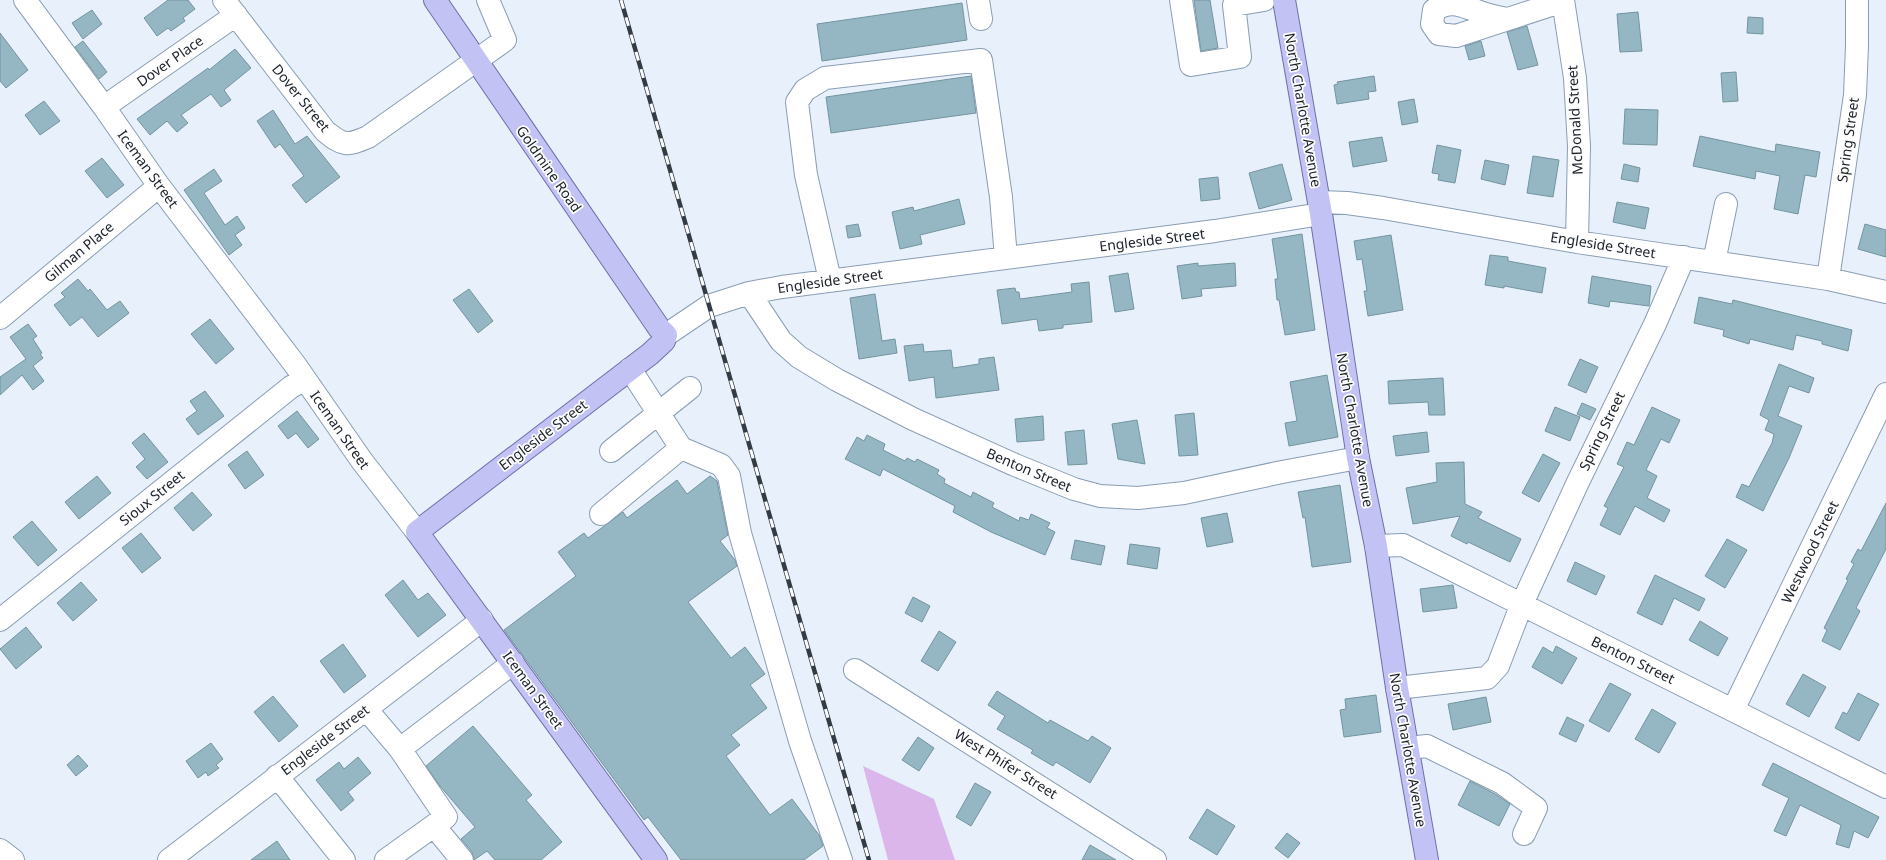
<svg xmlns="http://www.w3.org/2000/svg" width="1886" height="860" viewBox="0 0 1886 860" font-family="'Noto Sans',sans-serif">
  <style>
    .green { fill: #dbb6eb }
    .building { fill: #95b7c3; stroke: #73949f }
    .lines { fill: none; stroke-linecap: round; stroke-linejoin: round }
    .minor-casing { stroke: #899db4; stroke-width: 24 }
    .major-casing { stroke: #6e6faa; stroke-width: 24 }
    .minor { stroke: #fff; stroke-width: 22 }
    .major { stroke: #c3c2f5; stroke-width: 22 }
    .rail-casing { stroke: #333b44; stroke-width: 4.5 }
    .rail { stroke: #fdfdfd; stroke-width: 3; stroke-dasharray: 9; stroke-linecap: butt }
    .labels { text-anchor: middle; stroke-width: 3.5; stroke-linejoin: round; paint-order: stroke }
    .street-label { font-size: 14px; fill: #1a212a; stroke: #fdfdfd }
  </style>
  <rect width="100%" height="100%" fill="#e8f1fb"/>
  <!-- green -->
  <path class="green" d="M863,766l71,33 21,61h-67z"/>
  <!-- building -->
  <path class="building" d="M168,0h20l7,9 -12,9 2,3 -14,10 -3,-3 -11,8 -13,-18z
    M1194,0h16l8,48 -17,3z
    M962,3l5,37 -145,21 -5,-37z
    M92,10l10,14 -19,15 -11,-16z
    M1638,12l4,39 -22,1 -3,-38z
    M1748,17l15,1v16l-16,-1z
    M1527,26l11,39 -20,5 -11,-38z
    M0,33l28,37 -22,18 -6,-7z
    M83,41l24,31 -8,7 -24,-32z
    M1481,41l4,15 -16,4 -4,-14z
    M235,49l16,19 -27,22 7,10 -10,7 -10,-13 -30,21 7,8 -11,9 -10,-11 -17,14 -13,-16 71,-51 1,2z
    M1736,72l2,29 -15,1 -2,-29z
    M971,76l5,37 -145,20 -5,-36z
    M1374,76l2,15 -8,1 1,7 -32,5 -3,-19 4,-1 -1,-2z
    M1414,99l4,23 -16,3 -4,-23z
    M44,101l16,20 -20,14 -15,-20z
    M1625,109l33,1 -1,35 -34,-1z
    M273,110l22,34 12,-8 33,41 -34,26 -14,-18 12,-9 -24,-32 -5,4 -18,-27z
    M1700,136l75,16 1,-8 44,8 -4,25 -11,-2 -7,39 -24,-5 6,-33 -24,-5 -1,8 -62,-13z
    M1382,137l5,24 -34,6 -4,-25z
    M1437,145l24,5 -6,33 -17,-3 1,-6 -7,-1z
    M1533,156l26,4 -6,37 -26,-4z
    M102,158l22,27 -17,13 -22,-27z
    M1485,160l24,5 -4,20 -24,-6z
    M1282,164l10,36 -33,9 -10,-36z
    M1624,164l16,4 -2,14 -17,-3z
    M214,169l8,12 -18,12 21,32 12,-9 8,12 -10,7 7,10 -13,10 -45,-65z
    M1218,177l2,22 -19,2 -2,-22z
    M959,199l6,25 -45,11 2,9 -22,5 -8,-37 21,-5 1,4z
    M1617,202l32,6 -4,21 -32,-7z
    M858,224l3,12 -13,2 -2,-12z
    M1865,224l21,6v27l-28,-8z
    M1302,234l13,96 -30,5 -6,-35h-2l-2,-21h3l-6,-40z
    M1391,235l12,75 -35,6 -4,-25h3l-5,-32 -5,1 -3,-19z
    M1490,255l18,2v4l38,7 -4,25 -38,-7v2l-19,-3z
    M1198,263v3l37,-3 1,23 -35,3 1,7 -20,3 -5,-33z
    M1128,273l6,36 -19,3 -6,-36z
    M1592,276l59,10 -2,20 -39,-5 -1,6 -21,-4z
    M78,279l10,12 2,-2 17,21 13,-9 9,12 -31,24 -16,-20 -12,9 -16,-21 11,-8 -4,-4z
    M1089,282l3,40 -29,3v3l-24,3 -2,-12 -35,5 -5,-34 18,-2 1,4h3l1,7 52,-7 -1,-8z
    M469,289l24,32 -15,12 -25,-33z
    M875,294l7,47 13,-2 2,14 -38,6 -9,-61z
    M1699,297l33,7 1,-4 119,30 -4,21 -26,-7v-3l-26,-6 -3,15 -43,-11 -1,5 -26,-8 1,-6 -30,-7z
    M210,319l24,30 -18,15 -25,-30z
    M28,324l9,12 -4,3 9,14 -2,1 3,4 -10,8 11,15 -11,9 -11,-15 -22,20v-18l26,-18 -16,-22z
    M923,344l1,8 27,-2 2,18 26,-4v-5l15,-2 5,33 -63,8 -2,-21 -25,4 -5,-35z
    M1580,359l18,8 -12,26 -18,-8z
    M1779,364l35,14 -5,15 -20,-7 -11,30 24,10 -13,32 -26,53 -27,-14 6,-13 7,3 23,-44 2,-9 -9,-4 4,-10 -9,-5z
    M1327,375l11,62 -49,9 -4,-23 12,-2 -7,-39z
    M1443,378l2,37h-16l-1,-13 -39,2 -1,-23z
    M205,391l19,25 -26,19 -12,-16 11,-8 -7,-10z
    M1582,403l14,6 -6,11 -13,-6z
    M1555,407l25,10 -10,24 -25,-10z
    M1652,407l28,13 -11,23 -8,-4 -15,31 11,6 -10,22 23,12 -6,12 -29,-16 -15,29 -20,-10 8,-17 -4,-2 20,-39 -7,-3 10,-22 7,3z
    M297,411l22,28 -11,9 -12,-15 -8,6 -10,-13z
    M1194,413l4,42 -19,1 -4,-41z
    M1043,416l1,24 -27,2 -2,-23z
    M1137,420l8,44 -27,-5 -6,-35z
    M1084,430l3,34 -19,1 -3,-33z
    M1427,432l2,20 -33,4 -3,-20z
    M144,433l24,29 -21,17 -11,-12 9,-8 -13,-16z
    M867,435l18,9 -2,6 22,11 2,-3 8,4 2,-3 22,11 -2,4 8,5 -1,4 27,14 2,-5 21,11 -2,4 27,14 1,-4 9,3 2,-6 19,9 -3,5 8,4 -10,23 -54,-23 -38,-20 2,-6 -72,-37 -3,7 -35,-17 12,-22 7,4z
    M247,451l17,24 -19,14 -17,-24z
    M1543,454l17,9 -21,39 -17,-9z
    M1464,462l1,42 17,8 -4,6 43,21 -11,23 -42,-20 -1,2 -16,-8 9,-20 -47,8 -7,-36 31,-6 -1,-19z
    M97,476l14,17 -32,26 -14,-17z
    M710,476l7,5 11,54 -8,6 15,19 2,6 -49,36 43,56 14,-11 20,27 -15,11 17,23 -36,27 9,10 -14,11 44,59 22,-16 27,36 4,11 -19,14h-123l-33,-43 -4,3 -140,-190 72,-54 -18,-24 26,-19 4,5 35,-26 4,6 50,-38 10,14z
    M1340,485l11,77 -39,5 -7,-50 -2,1 -5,-26z
    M192,492l20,23 -19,16 -19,-23z
    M1886,503v46l-30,59 4,3 -20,39 -18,-9 5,-11 -3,-2 24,-48 -2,-1 8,-15 -3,-2 7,-13 3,2z
    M1227,513l6,29 -26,5 -6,-29z
    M32,521l25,29 -19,16 -25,-29z
    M141,533l20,25 -19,15 -20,-25z
    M1727,539l20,11 -22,38 -20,-12z
    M1075,540l30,6 -4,19 -30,-6z
    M1130,544l30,4 -3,21 -30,-5z
    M1575,562l30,14 -9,19 -29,-14z
    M1655,575l50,24 -6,12 -25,-13 -12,27 -25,-12z
    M403,580l15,20 10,-7 18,22 -28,22 -33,-42z
    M81,582l16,18 -24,21 -16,-18z
    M1453,585l4,23 -34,4 -3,-23z
    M913,597l17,9 -8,16 -17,-9z
    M1700,621l28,17 -10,18 -29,-16z
    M26,627l16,20 -26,22 -16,-20z
    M939,631l17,11 -18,29 -17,-10z
    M343,644l23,32 -22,17 -24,-32z
    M1556,646l21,12 -15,26 -30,-17 11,-20 10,6z
    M1803,674l23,13 -17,30 -23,-13z
    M1610,683l21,11 -22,38 -20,-11z
    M997,691l51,32 2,-3 38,21 4,-5 19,12 -21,35 -34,-21 -3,4 -22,-13 2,-3 -36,-21 8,-13 -17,-11z
    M1858,693l21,11 -20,37 -24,-13 8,-16 4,2z
    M1376,695l5,37 -37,5 -4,-27 6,-1 -1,-10z
    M273,696l25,30 -19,16 -25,-30z
    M1486,697l5,25 -38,8 -5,-26z
    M1652,709l24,14 -17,30 -24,-14z
    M1567,717l17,8 -8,17 -17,-8z
    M473,726l59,69 -6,5 36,42 -21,18h-46l-8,-9 -13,9 -2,-8 -11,-13 14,-12 -35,-41 -14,-20z
    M918,737l16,11 -15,23 -17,-11z
    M211,743l12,16 -7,6 3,3 -11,8 -2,-4 -8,6 -12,-17z
    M78,755l10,11 -12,10 -9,-11z
    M358,757l13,16 -23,19 6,8 -13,11 -25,-31 23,-18 5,7z
    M1773,763l106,54 -11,21 -14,-7 -5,17 -13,-4 5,-19 -41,-20 -14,31 -12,-5 15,-33 -27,-13z
    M1470,781l25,13 15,10 -11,22 -41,-21z
    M975,783l16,9 -20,34 -15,-9z
    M1207,809l28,17 -18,29 -28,-17z
    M1287,833l13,10 -12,15 -13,-10z
    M277,841l13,19h-39z
    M1090,845l26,15h-34z"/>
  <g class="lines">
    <!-- minor casing -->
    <g class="minor-casing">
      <path id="minor" d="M25,0l79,107 55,79 137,180 66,95 55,71
        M224,0l101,131c18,15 22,15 43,6l137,-97 -17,-40
        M978,0l3,19
        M1181,0l10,65 49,-8 -6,-52 30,-5
        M1563,0l12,78 4,68 -2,96
        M1507,19c-10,-2 -21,-4 -30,-8 -18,-6 -25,-11 -43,-1l-2,14 7,10 17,2 107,-35
        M104,107l132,-92
        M1319,202l28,1 36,5 194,34 251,37 58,13
        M1714,262l12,-58
        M1828,279l27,-184 2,-50v-45
        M830,280l-24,-105 -9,-73 8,-12 20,-12 156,-18 20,137 5,61
        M749,293l32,48 18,16 38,23 76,39 102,46 59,24 26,7 38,2 46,-5 98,-21 76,-14
        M0,318l159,-132
        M666,335l43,-29 40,-13 33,-6 433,-56 106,-17
        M630,369l51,79 40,17 8,11 11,57 60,208 41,119
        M611,451l79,-63
        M601,514l80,-66
        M1376,546l27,-1 483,242
        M0,620l291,-233 14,-8
        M855,670l300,190
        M1397,688l90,-10 11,-12 23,-60 57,-124 77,-158 29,-67
        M366,709l34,40 113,-86
        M1733,710l153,-316
        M1408,748l19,-2 75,37 34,25 -12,26
        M277,776l67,84
        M434,826l28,34
        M0,850l13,10
        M169,860l313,-240
        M386,860l60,-43 -46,-68"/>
    </g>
    <!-- major casing -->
    <g class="major-casing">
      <path id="major" d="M435,0l224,328 7,7 -2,6 -14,13 -233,178 239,328
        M1284,0l37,214 37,244 18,88 21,142 30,172"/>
    </g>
    <!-- minor -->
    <use href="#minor" class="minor"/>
    <!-- major -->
    <use href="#major" class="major"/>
    <!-- rail casing -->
    <g class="rail-casing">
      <path id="rail" d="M621,0l248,860"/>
    </g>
    <!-- rail -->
    <use href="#rail" class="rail"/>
  </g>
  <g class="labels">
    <!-- street labels -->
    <g class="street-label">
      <text transform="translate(170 61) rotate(-35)" y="5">Dover Place</text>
      <text transform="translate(301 98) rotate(51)" y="5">Dover Street</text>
      <text transform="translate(1303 110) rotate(80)" y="5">North Charlotte Avenue</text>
      <text transform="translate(1575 120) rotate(-93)" y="5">McDonald Street</text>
      <text transform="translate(1848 140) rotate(-82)" y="5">Spring Street</text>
      <text transform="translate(148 169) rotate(54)" y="5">Iceman Street</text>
      <text transform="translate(549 169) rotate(55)" y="5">Goldmine Road</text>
      <text transform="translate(1152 240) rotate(-7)" y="5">Engleside Street</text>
      <text transform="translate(1603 245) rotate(9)" y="5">Engleside Street</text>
      <text transform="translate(79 252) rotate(-40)" y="5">Gilman Place</text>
      <text transform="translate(830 281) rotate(-8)" y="5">Engleside Street</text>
      <text transform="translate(340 430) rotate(55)" y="5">Iceman Street</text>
      <text transform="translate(1355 430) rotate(80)" y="5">North Charlotte Avenue</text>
      <text transform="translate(1602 431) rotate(-64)" y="5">Spring Street</text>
      <text transform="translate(543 435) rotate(-37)" y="5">Engleside Street</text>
      <text transform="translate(1029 470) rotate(23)" y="5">Benton Street</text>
      <text transform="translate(152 498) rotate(-39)" y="5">Sioux Street</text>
      <text transform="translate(1810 552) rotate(-64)" y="5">Westwood Street</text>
      <text transform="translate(1633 660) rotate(26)" y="5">Benton Street</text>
      <text transform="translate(533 690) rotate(54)" y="5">Iceman Street</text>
      <text transform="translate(325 740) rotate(-37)" y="5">Engleside Street</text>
      <text transform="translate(1408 750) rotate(80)" y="5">North Charlotte Avenue</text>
      <text transform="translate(1006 764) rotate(32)" y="5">West Phifer Street</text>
    </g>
  </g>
</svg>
